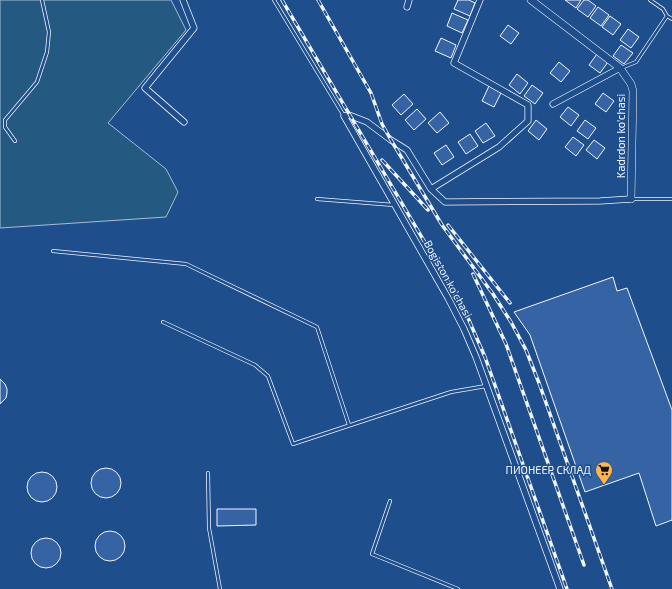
<svg xmlns="http://www.w3.org/2000/svg" width="672" height="589" viewBox="0 0 672 589" font-family="'Exo 2',sans-serif">
  <style>
    .green { fill: #245a82; stroke: #a8bbd7 }
    .building { fill: #3563a3; stroke: #f2f6ff }
    .lines { fill: none; stroke-linecap: round; stroke-linejoin: round }
    .service-casing { stroke: #f2f6ff; stroke-width: 4 }
    .minor-casing { stroke: #f2f6ff; stroke-width: 7 }
    .tertiary-casing { stroke: #f2f6ff; stroke-width: 8 }
    .service { stroke: #1f4e8c; stroke-width: 2.5 }
    .minor { stroke: #1f4e8c; stroke-width: 5.5 }
    .tertiary { stroke: #1f4e8c; stroke-width: 7 }
    .rail-casing { stroke: #f2f6ff; stroke-width: 3.5 }
    .rail { stroke: #1f4e8c; stroke-width: 2; stroke-dasharray: 6; stroke-linecap: butt }
    .labels { text-anchor: middle; stroke-width: 3; stroke-linejoin: round; paint-order: stroke }
    .street-label { font-size: 11px; fill: #f2f6ff; stroke: #1f4e8c }
    .poi-label { font-size: 11px; fill: #f2f6ff; stroke: #1f4e8c; text-anchor: end }
  </style>
  <rect width="100%" height="100%" fill="#1f4e8c"/>
  <!-- green -->
  <path class="green" d="M0,0h171l15,30 -78,93 58,46 12,23 -12,25 -166,11z"/>
  <!-- building -->
  <path class="building" d="M458,0h11l6,3 -5,13 -16,-7z
    M565,0h16l-5,8z
    M584,0h4l8,6 -8,11 -11,-8z
    M598,7l11,8 -8,11 -11,-8z
    M452,13l16,7 -6,13 -15,-7z
    M610,16l11,8 -8,11 -11,-8z
    M508,25l11,8 -8,11 -11,-8z
    M628,29l11,8 -8,11 -11,-8z
    M441,38l15,7 -5,13 -16,-7z
    M621,45l12,8 -9,11 -11,-8z
    M597,54l11,8 -8,11 -11,-8z
    M559,62l11,9 -9,11 -11,-9z
    M517,74l11,9 -8,11 -11,-9z
    M532,85l11,8 -8,11 -11,-8z
    M489,86l12,7 -7,14 -12,-6z
    M603,93l11,8 -8,11 -11,-8z
    M404,94l9,10 -12,11 -9,-10z
    M568,107l11,8 -8,11 -11,-9z
    M417,109l9,10 -12,11 -9,-10z
    M440,112l9,11 -12,10 -9,-10z
    M536,120l11,9 -8,11 -11,-9z
    M585,120l11,8 -8,11 -11,-8z
    M486,123l9,13 -12,7 -8,-12z
    M470,134l8,12 -12,8 -8,-12z
    M573,137l11,8 -8,11 -11,-9z
    M594,140l11,8 -8,11 -11,-9z
    M446,145l8,12 -12,8 -8,-12z
    M613,277l4,14 10,-3 45,122v111v-1l-16,6 -17,-53 -54,19 -55,-157 -16,-23z
    M0,379l5,5 2,5v4l-1,5 -6,6z
    M91 483a15 15 0 1 1 30 0a15 15 0 1 1-30 0Z
    M27 487a15 15 0 1 1 30 0a15 15 0 1 1-30 0Z
    M217,509h39v16l-39,1z
    M95 546a15 15 0 1 1 30 0a15 15 0 1 1-30 0Z
    M31 553a15 15 0 1 1 30 0a15 15 0 1 1-30 0Z"/>
  <g class="lines">
    <!-- service casing -->
    <g class="service-casing">
      <path id="service" d="M274,0l70,116
        M650,0l13,9 4,7 5,3
        M621,68l15,-6 31,-46
        M15,141l-10,-14v-7l32,-38 10,-30 2,-20 -7,-32
        M317,199l77,6
        M633,199h39
        M53,251l133,13 131,63 32,98
        M163,322l92,43 13,11 25,68 158,-52 35,-6
        M208,473l1,55 11,61
        M390,501l-18,53 86,35"/>
    </g>
    <!-- minor casing -->
    <g class="minor-casing">
      <path id="minor" d="M183,0l11,28 -49,60 39,34
        M407,7l2,-7
        M553,104l67,-36
        M431,189l68,-42 29,-26v-16l-74,-42 26,-63
        M560,589l-84,-232 -12,-28 -16,-31 -104,-182 5,-1 18,7 24,18 16,10 24,39 14,13 155,-1 31,-2"/>
    </g>
    <!-- tertiary casing -->
    <g class="tertiary-casing">
      <path id="tertiary" d="M531,0l89,68 11,16 2,7 -2,108"/>
    </g>
    <!-- service -->
    <use href="#service" class="service"/>
    <!-- minor -->
    <use href="#minor" class="minor"/>
    <!-- tertiary -->
    <use href="#tertiary" class="tertiary"/>
    <!-- rail casing -->
    <g class="rail-casing">
      <path id="rail" d="M282,0l168,285 18,33 17,39 82,232
        M318,0l53,93 11,31 9,16 51,85 51,69 18,28 15,28 13,33 73,206
        M382,160l46,50
        M448,225l62,78
        M473,274l33,70 78,221"/>
    </g>
    <!-- rail -->
    <use href="#rail" class="rail"/>
  </g>
  <!-- icons -->
  <defs>
    <g id="supermarket-pin" transform="scale(0.9)"><path d="M0 17L-7.5 6A9.5 9.5 0 1 1 7.5 6Z" fill="#ffb74d" stroke="#1f4e8c"/><path d="M-6-5.5h2.5l.6 2H6L4.5 2H-2.5L-4.4-4H-6ZM-1.5 3.2a1.3 1.3 0 1 0 .1 0ZM3 3.2a1.3 1.3 0 1 0 .1 0Z" fill="#111"/></g>
  </defs>
  <g fill-rule="evenodd">
    <use href="#supermarket-pin" x="604" y="470"/>
  </g>
  <g class="labels">
    <!-- street labels -->
    <g class="street-label">
      <text transform="translate(621 136) rotate(-90)" y="4">Kadrdon ko'chasi</text>
      <text transform="translate(448 279) rotate(61)" y="4">Bogiston ko'chasi</text>
    </g>
    <!-- poi labels -->
    <g class="poi-label">
      <text x="591" y="474">ПИОНЕЕР СКЛАД</text>
    </g>
  </g>
</svg>
